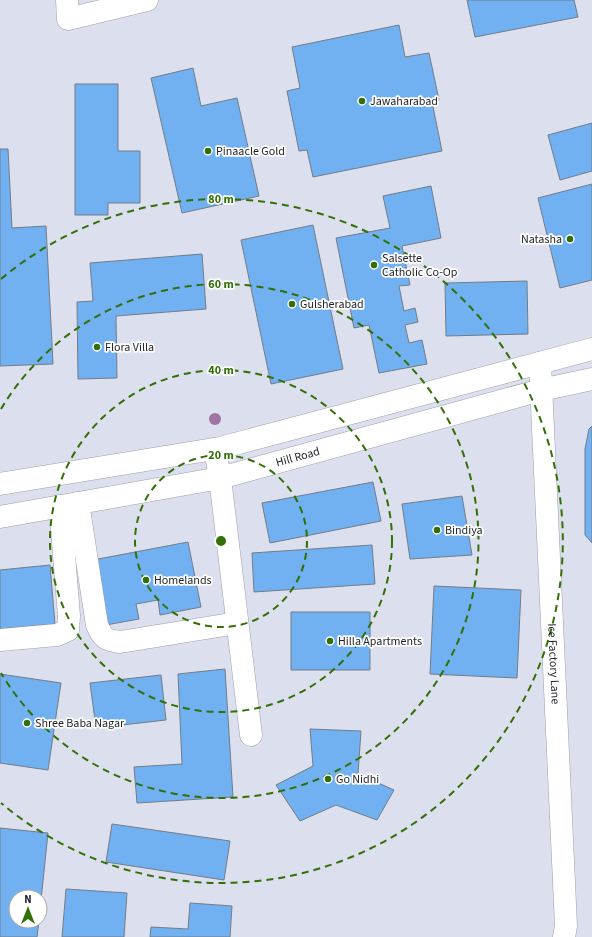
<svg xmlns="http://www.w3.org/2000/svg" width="592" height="937" viewBox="0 0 592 937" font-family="'Source Sans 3',sans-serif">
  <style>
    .building { fill: #71b0f1; stroke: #737c87 }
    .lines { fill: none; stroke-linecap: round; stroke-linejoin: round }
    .street-casing { stroke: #9d9fac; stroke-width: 23 }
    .secondary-casing { stroke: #9d9fac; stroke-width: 23 }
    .street { stroke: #fff; stroke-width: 22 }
    .secondary { stroke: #fff; stroke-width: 22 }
    .tree { fill: #a174a2 }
    .ring { fill: none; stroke: #317006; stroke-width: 2; stroke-dasharray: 7 5 }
    .poi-dot { fill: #317006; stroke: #fff; stroke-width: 1.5 }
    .labels { text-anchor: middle; stroke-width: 3.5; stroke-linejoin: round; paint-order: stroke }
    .poi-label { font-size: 12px; fill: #1f2025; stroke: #fff; text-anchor: start }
    .street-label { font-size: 12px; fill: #1f2025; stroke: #fff }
    .centre { fill: #317006; stroke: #fff; stroke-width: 2 }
    .ring-label { font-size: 12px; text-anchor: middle; font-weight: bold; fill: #317006; stroke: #fff; stroke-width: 3.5; stroke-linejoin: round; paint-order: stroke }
  </style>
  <rect width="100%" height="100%" fill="#dcdfed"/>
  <!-- building -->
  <path class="building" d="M467,0h107l4,17 -103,20z
    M399,25l6,32 24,-4 10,47 -7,2 10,49 -129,26 -6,-27 -8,1 -12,-60 13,-3 -8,-41z
    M193,68l8,38 36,-8 22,98 -77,17 -31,-135z
    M75,84h43v67h22v52h-32v12h-33z
    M592,123v48l-32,9 -12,-45z
    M0,149h8l4,79 34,-2 7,138 -53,2z
    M592,184v96l-32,8 -22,-90z
    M431,186l10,52 -39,8 8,39 -11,1 5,25 11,-3 3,14 -13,3 4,18 13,-3 5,24 -48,9 -10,-48 -15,3 -18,-90 54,-10 -7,-32z
    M313,225l30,144 -72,15 -30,-144z
    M202,254l4,55 -90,7 1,62 -39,1 -1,-77 16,-1 -3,-38z
    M527,281l1,53 -82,2 -1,-53z
    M592,426v117l-7,-8v-86l4,-20z
    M373,482l8,39 -111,22 -8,-40z
    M462,496l10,59 -62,4 -8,-55z
    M188,542l13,65 -41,8 -2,-15 -22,4 3,15 -33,6 -13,-65z
    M372,545l3,39 -121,8 -2,-39z
    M50,565l5,59 -55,5v-59z
    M434,586l87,4 -4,88 -87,-4z
    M291,612h79v58h-79z
    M225,669l8,128 -96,6 -3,-36 48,-3 -4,-90z
    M0,674l61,9 -13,87 -48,-7z
    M161,675l5,45 -70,8 -6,-45z
    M310,729l51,2 -3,43 36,16 -17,30 -41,-15 -36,16 -24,-36 37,-19z
    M112,824l118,17 -6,39 -118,-18z
    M0,828l48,5 -8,77v-13h-24v24h23l-2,16h-37z
    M66,889l61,4 -3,44h-62z
    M190,903l42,3 -2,31h-80l1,-10 37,2z"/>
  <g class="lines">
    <!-- street casing -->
    <g class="street-casing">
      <g id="street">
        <path d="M67,0l1,19 79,-19"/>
        <path id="s1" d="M540,363l26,563 -2,11"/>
        <path d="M215,449l5,29 31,257"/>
        <path d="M78,503l19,122c6,14 9,15 23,17l117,-19"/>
        <path d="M0,640l57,-5 11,-5 1,-14 -9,-110"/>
      </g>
    </g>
    <!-- secondary casing -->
    <g class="secondary-casing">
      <g id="secondary">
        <path d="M0,484l220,-36 372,-99"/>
        <path id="s2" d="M0,517l220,-39 321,-88 51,-11"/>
      </g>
    </g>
    <!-- street -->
    <use href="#street" class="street"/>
    <!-- secondary -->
    <use href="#secondary" class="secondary"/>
  </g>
  <!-- trees -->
  <circle class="tree" cx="215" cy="419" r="6"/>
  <!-- distance rings -->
  <g class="ring">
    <circle cx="221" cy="541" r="86"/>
    <circle cx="221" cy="541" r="171"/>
    <path d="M1 409A257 257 0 1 1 1 673"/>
    <path d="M1 279A342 342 0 1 1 1 803"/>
  </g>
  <!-- markers -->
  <g class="poi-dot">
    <circle cx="362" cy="101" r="4"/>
    <circle cx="208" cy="151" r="4"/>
    <circle cx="570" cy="239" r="4"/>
    <circle cx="374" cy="265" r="4"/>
    <circle cx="292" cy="304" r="4"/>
    <circle cx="97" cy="347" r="4"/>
    <circle cx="437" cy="530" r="4"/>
    <circle cx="146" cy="580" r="4"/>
    <circle cx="330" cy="641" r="4"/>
    <circle cx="27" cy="723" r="4"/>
    <circle cx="328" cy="779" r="4"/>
  </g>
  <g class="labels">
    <!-- poi labels -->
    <g class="poi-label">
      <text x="370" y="105">Jawaharabad</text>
      <text x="216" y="155">Pinaacle Gold</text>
      <text x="562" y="243" text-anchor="end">Natasha</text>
      <text x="382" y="262">Salsette<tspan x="382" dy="14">Catholic Co-Op</tspan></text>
      <text x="300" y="308">Gulsherabad</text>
      <text x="105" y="351">Flora Villa</text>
      <text x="445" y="534">Bindiya</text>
      <text x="154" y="584">Homelands</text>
      <text x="338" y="645">Hilla Apartments</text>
      <text x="35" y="727">Shree Baba Nagar</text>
      <text x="336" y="783">Go Nidhi</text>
    </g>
    <!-- street labels -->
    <g class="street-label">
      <text dy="4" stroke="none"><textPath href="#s2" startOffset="304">Hill Road</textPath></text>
      <text dy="4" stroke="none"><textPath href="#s1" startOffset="301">Ice Factory Lane</textPath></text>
    </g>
  </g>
  <circle cx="221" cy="541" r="6" class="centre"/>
  <g class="ring-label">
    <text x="221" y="203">80 m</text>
    <text x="221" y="288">60 m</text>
    <text x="221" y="374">40 m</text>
    <text x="221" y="459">20 m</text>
  </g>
  <!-- north arrow -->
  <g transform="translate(28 909)"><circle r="19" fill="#ffffff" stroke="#a5a6a8"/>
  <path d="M0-3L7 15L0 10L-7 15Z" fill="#317006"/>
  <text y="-6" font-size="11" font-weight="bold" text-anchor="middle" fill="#1f2025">N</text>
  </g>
</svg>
